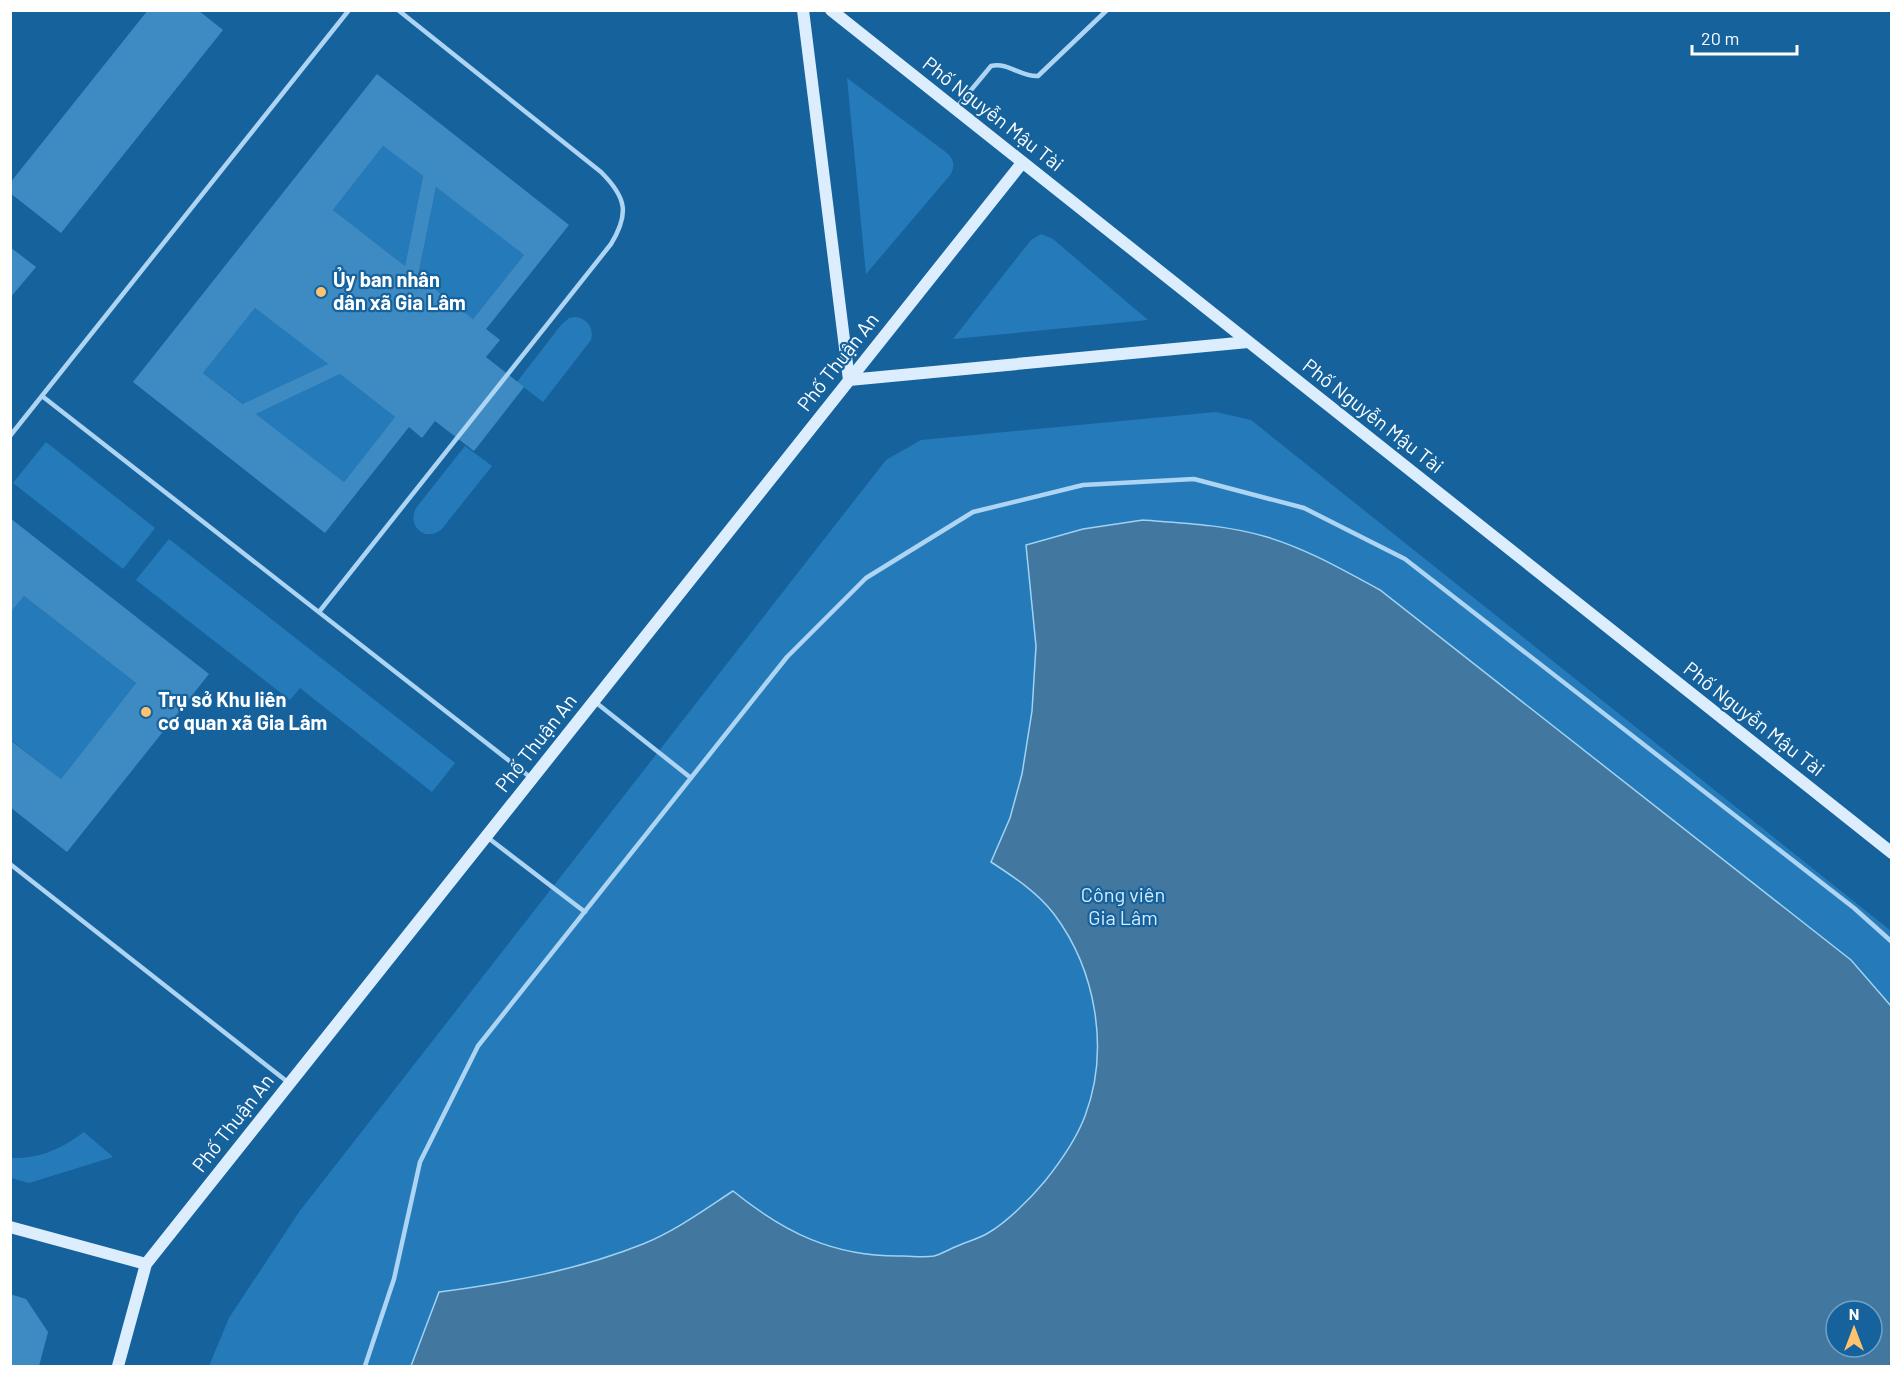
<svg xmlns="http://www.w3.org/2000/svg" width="1902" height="1377" viewBox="0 0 1902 1377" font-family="Barlow,sans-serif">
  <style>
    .green { fill: #257bba; fill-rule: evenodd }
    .water { fill: #4277a0; stroke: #9fd2f5; stroke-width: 1.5; fill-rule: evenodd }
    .building { fill: #3e8bc4; fill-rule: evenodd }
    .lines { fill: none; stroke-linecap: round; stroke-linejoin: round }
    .lane { stroke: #add5f3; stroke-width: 4.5 }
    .secondary { stroke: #dceefd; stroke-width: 12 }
    .poi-dot { fill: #ffc36f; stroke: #16629d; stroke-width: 2 }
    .labels { text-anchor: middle; stroke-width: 4.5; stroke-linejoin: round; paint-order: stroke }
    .street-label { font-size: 20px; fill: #fff; stroke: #16629d }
    .poi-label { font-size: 20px; font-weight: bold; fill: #fff; stroke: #16629d; text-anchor: start }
    .park-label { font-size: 20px; fill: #d5ecfd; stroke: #16629d }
  </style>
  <rect width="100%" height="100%" fill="#16629d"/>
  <!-- green -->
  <path class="green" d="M847,78l100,75c7,7 8,12 4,21l-85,100z
    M383,146l40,30 -18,90 -72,-56z
    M436,187l88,68 -51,64 -55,-43z
    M1041,234l12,5 95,81 -195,19 78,-99z
    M255,308l73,56 -83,41 -42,-32z
    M575,317c13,2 19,11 16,23l-48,62 -26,-20 44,-57 8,-7z
    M340,374l55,43 -51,65 -88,-68z
    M1216,412l35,8 640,511v435h-1682l20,-48 70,-106 587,-752 35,-20zM1836,1311h36v36h-36z
    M46,442l109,86 -32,41 -110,-86z
    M465,446l27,20 -51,64c-17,12 -34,-4 -25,-22z
    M169,539l286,224 -23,29 -132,-104 -10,12 -154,-120z
    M24,596l112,87 -75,96 -50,-39 -1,-127z
    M84,1132l29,25 -84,26 -18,-5v-20c29,1 50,-9 73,-26z"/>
  <!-- water -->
  <path class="water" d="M1143,520c41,3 84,5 124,17 40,12 76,33 113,53l471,370 40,46v360h-1480l28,-74c69,-9 139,-22 204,-48 32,-13 61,-34 90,-53 52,42 101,66 169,65 10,0 22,2 32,0 7,-2 14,-6 21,-9 11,-5 23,-8 33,-14 19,-11 43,-35 57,-52 16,-20 31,-41 40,-65 25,-66 11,-146 -31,-202 -17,-22 -40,-37 -63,-52l19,-44 12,-44 10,-63 4,-65 -10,-101 57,-16zM1836,1311h36v36h-36z"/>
  <!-- building -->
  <path class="building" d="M148,10h50l25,20 -162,203 -51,-40v-10z
    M377,74l192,151 -83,104 14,11 -14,17 38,30 -50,64 -39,-30 -13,17 -13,-11 -84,106 -192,-151zM383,146l40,30 -18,90 -72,-56zM436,187l88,68 -51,64 -55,-43zM255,308l73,56 -85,40 -40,-31zM340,374l55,43 -51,65 -88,-68z
    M10,247l26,20 -26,31z
    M10,518l199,156 -142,178 -57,-45v-67l51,39 75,-96 -112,-87 -14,17z
    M10,1294l16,5 22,33 -9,34h-29z"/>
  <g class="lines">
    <!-- lane -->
    <path class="lane" d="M957,107l34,-41c18,-4 29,11 47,10l69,-66
      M42,396l488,381
      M10,436l339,-426
      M319,612l292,-368c19,-31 15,-47 -10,-72l-203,-162
      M594,701l97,77
      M487,837l98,75
      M10,864l279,219
      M365,1366l29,-87 26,-117 58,-116 309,-389 79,-79 107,-66 110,-27 111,-6 110,29 101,51 449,349 38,34"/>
    <!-- secondary -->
    <path class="secondary" d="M803,10l46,370
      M831,10l1061,843
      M849,380l399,-38
      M10,1227l136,37
      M118,1366l28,-102 876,-1101"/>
  </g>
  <!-- markers -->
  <g class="poi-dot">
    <circle cx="321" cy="292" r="6"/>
    <circle cx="146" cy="712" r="6"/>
  </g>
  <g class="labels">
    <!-- street labels -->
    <g class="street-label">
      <text transform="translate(993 114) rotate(38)" y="7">Phố Nguyễn Mậu Tài</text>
      <text transform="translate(838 362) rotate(-52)" y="7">Phố Thuận An</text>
      <text transform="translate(1373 416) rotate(38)" y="7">Phố Nguyễn Mậu Tài</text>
      <text transform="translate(1754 719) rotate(38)" y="7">Phố Nguyễn Mậu Tài</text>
      <text transform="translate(536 743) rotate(-52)" y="7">Phố Thuận An</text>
      <text transform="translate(233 1123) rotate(-52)" y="7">Phố Thuận An</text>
    </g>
    <!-- poi labels -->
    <g class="poi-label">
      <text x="333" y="287">Ủy ban nhân<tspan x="333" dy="23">dân xã Gia Lâm</tspan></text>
      <text x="158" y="707">Trụ sở Khu liên<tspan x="158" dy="23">cơ quan xã Gia Lâm</tspan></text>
    </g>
    <!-- park labels -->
    <g class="park-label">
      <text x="1123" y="902">Công viên<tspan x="1123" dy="23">Gia Lâm</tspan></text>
    </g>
  </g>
  <!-- border -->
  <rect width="1902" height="1377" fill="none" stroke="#ffffff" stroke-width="24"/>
  <!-- north arrow -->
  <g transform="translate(1854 1329)"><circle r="28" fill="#16629d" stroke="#73a1c4" stroke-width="1.5"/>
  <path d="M0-4.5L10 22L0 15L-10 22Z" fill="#ffc36f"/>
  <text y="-9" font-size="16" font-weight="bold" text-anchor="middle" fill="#ffffff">N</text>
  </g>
  <!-- scale -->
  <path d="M1692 45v9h105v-9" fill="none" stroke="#ffffff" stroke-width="3"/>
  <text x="1701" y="45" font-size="18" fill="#ffffff" stroke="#16629d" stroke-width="4.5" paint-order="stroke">20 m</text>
</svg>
